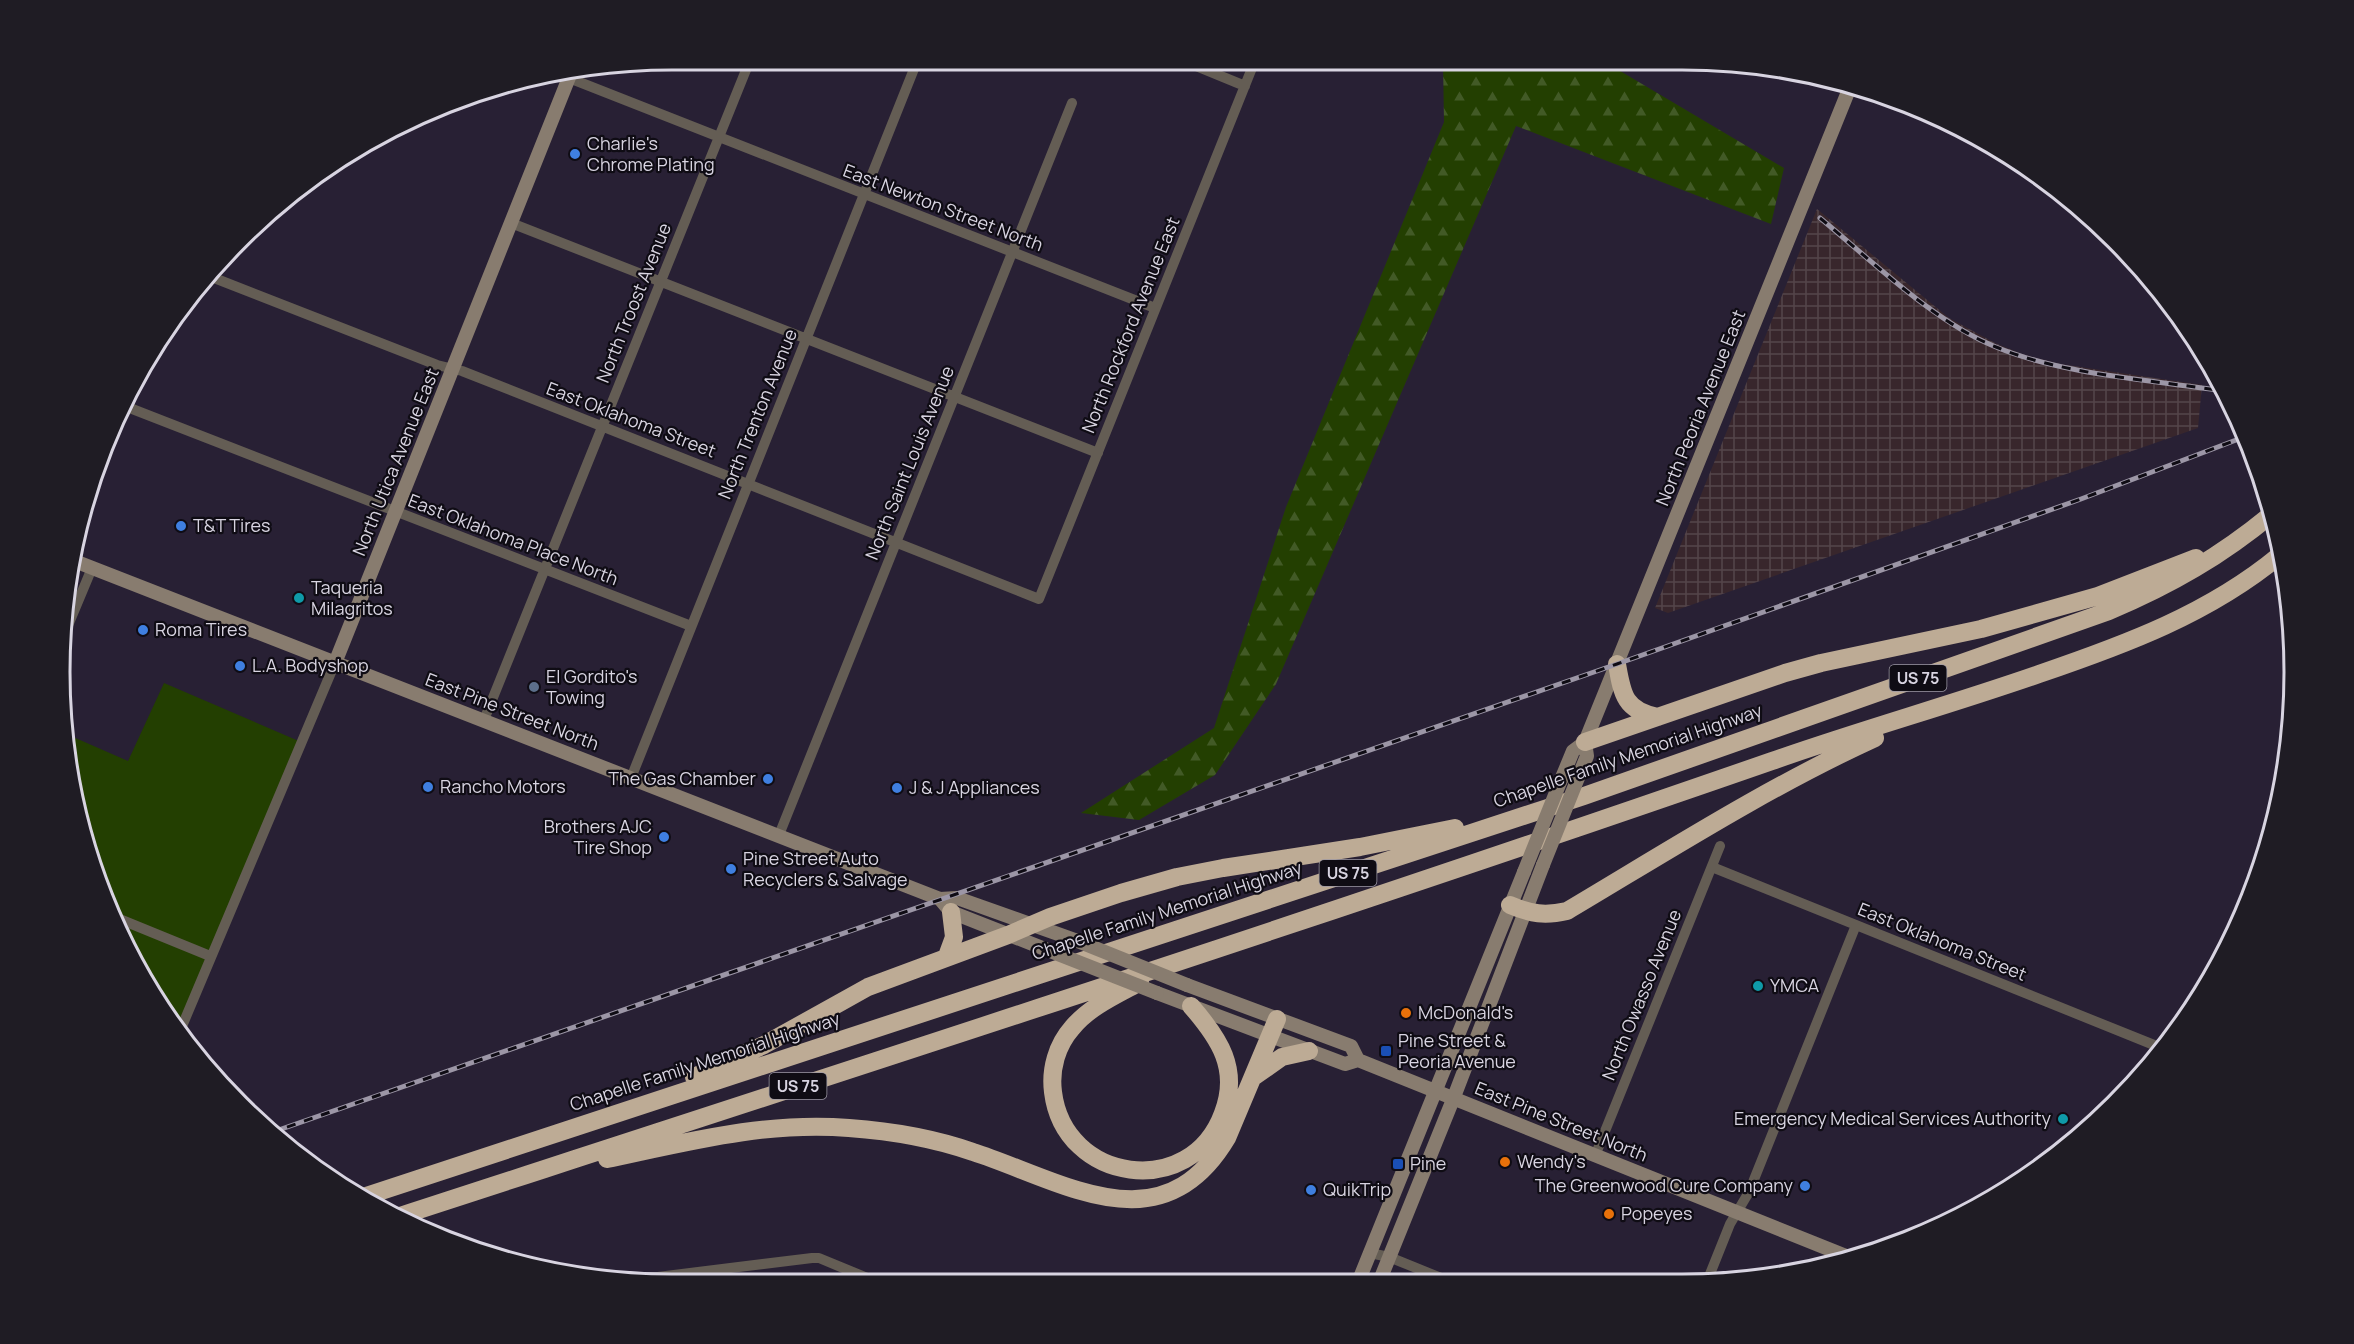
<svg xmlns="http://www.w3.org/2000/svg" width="2354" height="1344" viewBox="0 0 2354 1344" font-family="Manrope,sans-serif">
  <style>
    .industrial { fill: url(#industrial-grid) }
    .grass { fill: #233f01 }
    .forest { fill: url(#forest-firs) }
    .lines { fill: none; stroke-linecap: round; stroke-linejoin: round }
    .street { stroke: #645d54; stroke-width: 10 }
    .secondary { stroke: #887c6f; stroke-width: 14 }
    .highway { stroke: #bdab95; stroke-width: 18 }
    .rail-casing { stroke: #9c96a6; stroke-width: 5 }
    .rail { stroke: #0f0c14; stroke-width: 3; stroke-dasharray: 9; stroke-linecap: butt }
    .secondary-bridge { stroke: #887c6f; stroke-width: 14 }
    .shop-dot { fill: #3f7fe0; stroke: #0f0c14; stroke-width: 2 }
    .culture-dot { fill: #0f9aa8; stroke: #0f0c14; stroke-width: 2 }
    .service-dot { fill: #5c6f8a; stroke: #0f0c14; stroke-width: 2 }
    .food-dot { fill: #e8710a; stroke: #0f0c14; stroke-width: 2 }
    .transit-dot { fill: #1a4fb4; stroke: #0f0c14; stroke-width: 2 }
    .labels { text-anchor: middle; stroke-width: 4.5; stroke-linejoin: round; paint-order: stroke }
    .shield { fill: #0f0c14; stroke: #9c98a4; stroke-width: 1.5 }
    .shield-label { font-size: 16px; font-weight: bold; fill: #d8d4e1 }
    .poi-label { font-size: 18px; fill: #d8d4e1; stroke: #0f0c14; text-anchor: start }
    .street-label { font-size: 18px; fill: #d8d4e1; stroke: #0f0c14 }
    .rim { fill: none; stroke: #d8d4e1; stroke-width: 3 }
  </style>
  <defs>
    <pattern id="industrial-grid" width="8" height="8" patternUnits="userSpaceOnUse" patternTransform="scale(1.5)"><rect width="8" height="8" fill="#38262c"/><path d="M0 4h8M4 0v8" fill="none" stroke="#54454a"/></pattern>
    <pattern id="forest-firs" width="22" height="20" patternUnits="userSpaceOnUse" patternTransform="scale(1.5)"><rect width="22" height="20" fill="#233f01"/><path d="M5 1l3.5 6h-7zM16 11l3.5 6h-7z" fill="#425a26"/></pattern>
  </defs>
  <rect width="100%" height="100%" fill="#282034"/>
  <!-- industrial -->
  <path class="industrial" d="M1817,209l132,109 46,25 27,11 38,10 142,21 -4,43 -530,185 -13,-5z"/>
  <!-- grass -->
  <path class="grass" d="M164,683l137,59 -120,290 -39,-54 -36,-72 -34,-114 -8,-59 64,28z"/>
  <!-- forest -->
  <path class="forest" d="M1443,62h162l179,106 -13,56 -255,-98 -240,558 -61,91 -76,45 -58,-7 133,-85 72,-221 158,-385z"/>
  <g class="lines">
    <!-- street -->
    <path class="street" d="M1189,63l56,23
      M569,78l586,230
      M511,223l587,230
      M209,276l228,89 25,6 577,228 215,-536
      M122,405l569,221
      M64,635l28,-67
      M484,720l264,-655
      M631,778l285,-714
      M779,835l293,-732
      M1712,867l447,180
      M112,916l98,40
      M180,1031l155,-368
      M1595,1156l125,-310
      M1370,1253l19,4 57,23
      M1708,1279l22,-55 19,-32 107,-267
      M625,1281l187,-23h7l58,24"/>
    <!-- secondary -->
    <path class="secondary" d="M72,560l868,339 11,13 94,37
      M335,663l237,-593
      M1580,773l7,-17 -2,-14
      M1561,780l12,-29 12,-9 265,-655
      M940,899l17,-1 118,42
      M1187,985l164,61 7,14
      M1157,993l188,71 13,-4 493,198
      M1359,1280l165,-408
      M1380,1280l74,-183 89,-232"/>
    <!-- highway -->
    <path class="highway" d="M1617,664c5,29 7,47 41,53
      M1585,742l200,-69 36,-10 160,-34 117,-33 98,-38
      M1510,905c21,9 35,11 57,6 101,-60 201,-124 308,-173
      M947,956l7,-19 -3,-25
      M1140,982c-24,13 -51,25 -68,46 -15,17 -22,41 -19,64 11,91 138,109 170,21 17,-44 -4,-75 -32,-107
      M1255,1076l27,-19 27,-6
      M694,1077l70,-32 104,-58 140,-52 42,-18 71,-24 56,-16 46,-9 137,-21 95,-19
      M607,1159c80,-17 160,-38 242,-31 42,3 84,10 124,24 90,29 188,97 254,-14l50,-119
      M360,1198l1224,-402 525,-185c62,-26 112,-55 164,-98
      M400,1216c458,-149 917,-297 1372,-455 88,-31 178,-56 267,-87 85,-29 170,-60 241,-119"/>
    <!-- rail casing -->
    <g class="rail-casing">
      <path id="rail" d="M1820,218c51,42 115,105 176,129 67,28 156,33 228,44
        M270,1133l1347,-469 464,-165 163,-62"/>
    </g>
    <!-- rail -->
    <use href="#rail" class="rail"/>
    <!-- secondary-bridge -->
    <path class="secondary-bridge" d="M1543,865l37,-92
      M1524,872l37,-92
      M1075,940l112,45
      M1045,949l112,44"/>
  </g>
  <!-- markers -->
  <g class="shop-dot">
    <circle cx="575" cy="154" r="6"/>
    <circle cx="181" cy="526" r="6"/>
    <circle cx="143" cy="630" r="6"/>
    <circle cx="240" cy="666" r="6"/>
    <circle cx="768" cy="779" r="6"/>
    <circle cx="428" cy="787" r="6"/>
    <circle cx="897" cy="788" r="6"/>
    <circle cx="664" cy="837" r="6"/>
    <circle cx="731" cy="869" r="6"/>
    <circle cx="1805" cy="1186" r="6"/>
    <circle cx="1311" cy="1190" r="6"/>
  </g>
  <g class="culture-dot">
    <circle cx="299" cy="598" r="6"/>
    <circle cx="1758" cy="986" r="6"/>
    <circle cx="2063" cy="1119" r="6"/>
  </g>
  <circle class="service-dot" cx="534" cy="687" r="6"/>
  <g class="food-dot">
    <circle cx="1406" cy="1013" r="6"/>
    <circle cx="1505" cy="1162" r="6"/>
    <circle cx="1609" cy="1214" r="6"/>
  </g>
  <g class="transit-dot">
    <rect x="1380" y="1045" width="12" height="12" rx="3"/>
    <rect x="1392" y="1158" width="12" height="12" rx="3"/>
  </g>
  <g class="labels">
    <!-- shield labels -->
    <g class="shield">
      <rect x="1889.5" y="665" width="57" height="26" rx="4.5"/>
      <rect x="1319.5" y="860" width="57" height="26" rx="4.5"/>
      <rect x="769.5" y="1073" width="57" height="26" rx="4.5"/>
    </g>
    <g class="shield-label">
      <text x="1918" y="684">US 75</text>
      <text x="1348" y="879">US 75</text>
      <text x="798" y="1092">US 75</text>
    </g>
    <!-- poi labels -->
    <g class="poi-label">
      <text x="587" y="150">Charlie's<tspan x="587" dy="21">Chrome Plating</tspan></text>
      <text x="193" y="532">T&amp;T Tires</text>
      <text x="311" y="594">Taqueria<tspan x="311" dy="21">Milagritos</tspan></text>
      <text x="155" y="636">Roma Tires</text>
      <text x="252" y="672">L.A. Bodyshop</text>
      <text x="546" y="683">El Gordito's<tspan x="546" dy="21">Towing</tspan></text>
      <text x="756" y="785" text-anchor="end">The Gas Chamber</text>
      <text x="440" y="793">Rancho Motors</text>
      <text x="909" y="794">J &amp; J Appliances</text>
      <text x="652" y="833" text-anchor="end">Brothers AJC<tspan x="652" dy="21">Tire Shop</tspan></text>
      <text x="743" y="865">Pine Street Auto<tspan x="743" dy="21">Recyclers &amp; Salvage</tspan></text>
      <text x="1770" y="992">YMCA</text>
      <text x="1418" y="1019">McDonald's</text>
      <text x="1398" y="1047">Pine Street &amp;<tspan x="1398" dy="21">Peoria Avenue</tspan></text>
      <text x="2051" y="1125" text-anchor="end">Emergency Medical Services Authority</text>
      <text x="1517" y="1168">Wendy's</text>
      <text x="1410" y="1170">Pine</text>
      <text x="1793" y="1192" text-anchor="end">The Greenwood Cure Company</text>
      <text x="1323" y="1196">QuikTrip</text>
      <text x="1621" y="1220">Popeyes</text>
    </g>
    <!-- street labels -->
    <g class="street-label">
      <text transform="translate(943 208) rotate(21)" y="6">East Newton Street North</text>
      <text transform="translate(634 303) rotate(-68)" y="6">North Troost Avenue</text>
      <text transform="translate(1131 325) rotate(-68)" y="6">North Rockford Avenue East</text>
      <text transform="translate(1701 408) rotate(-68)" y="6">North Peoria Avenue East</text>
      <text transform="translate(758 414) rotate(-68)" y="6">North Trenton Avenue</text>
      <text transform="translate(631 420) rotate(21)" y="6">East Oklahoma Street</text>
      <text transform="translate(396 462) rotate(-68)" y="6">North Utica Avenue East</text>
      <text transform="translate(910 463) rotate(-68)" y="6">North Saint Louis Avenue</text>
      <text transform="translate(513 540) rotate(21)" y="6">East Oklahoma Place North</text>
      <text transform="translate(512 712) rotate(21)" y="6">East Pine Street North</text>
      <text transform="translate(1628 756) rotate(-19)" y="6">Chapelle Family Memorial Highway</text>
      <text transform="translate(1167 911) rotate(-18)" y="6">Chapelle Family Memorial Highway</text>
      <text transform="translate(1942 942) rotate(22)" y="6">East Oklahoma Street</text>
      <text transform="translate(1642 995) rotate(-68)" y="6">North Owasso Avenue</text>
      <text transform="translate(705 1062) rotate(-18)" y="6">Chapelle Family Memorial Highway</text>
      <text transform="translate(1561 1122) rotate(22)" y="6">East Pine Street North</text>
    </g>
  </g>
  <!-- crop -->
  <path d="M0 0H2354V1344H0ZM672 70H1682A602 602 0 0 1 2284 672V672A602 602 0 0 1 1682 1274H672A602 602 0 0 1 70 672V672A602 602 0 0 1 672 70Z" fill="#1f1c24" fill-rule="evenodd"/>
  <path class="rim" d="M672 70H1682A602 602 0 0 1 2284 672V672A602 602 0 0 1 1682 1274H672A602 602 0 0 1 70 672V672A602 602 0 0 1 672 70Z"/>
</svg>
